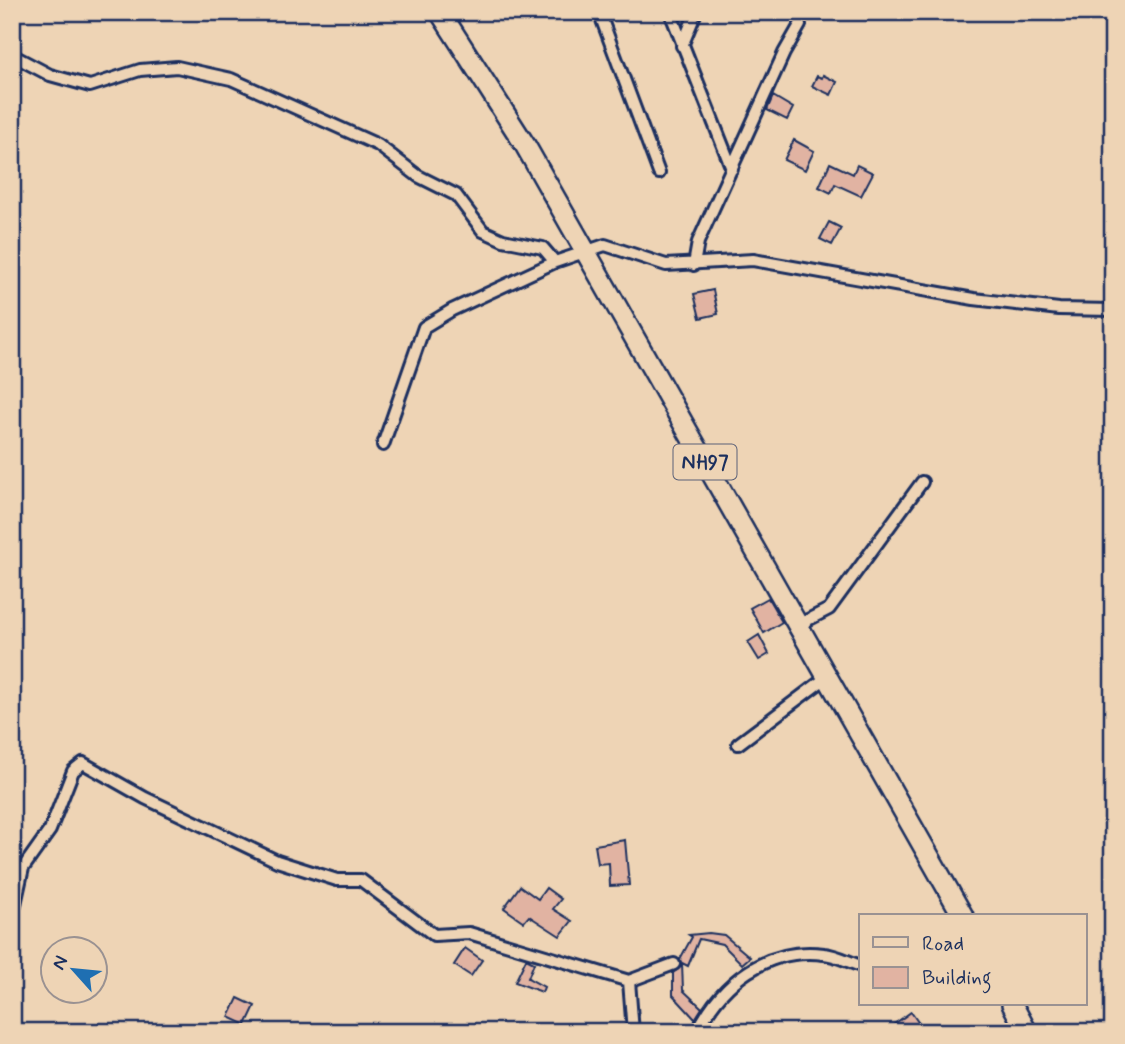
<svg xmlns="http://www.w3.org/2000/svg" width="1125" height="1044" viewBox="0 0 1125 1044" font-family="Mynerve,sans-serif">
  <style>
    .building { fill: #e1b3a2; stroke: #1b2f5e; stroke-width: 2 }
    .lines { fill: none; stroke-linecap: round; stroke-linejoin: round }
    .minor-casing { stroke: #1b2f5e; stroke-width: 16 }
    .trunk-casing { stroke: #1b2f5e; stroke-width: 24 }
    .minor { stroke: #eed4b5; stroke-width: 10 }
    .trunk { stroke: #eed4b5; stroke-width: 19 }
    .labels { text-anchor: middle; stroke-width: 5; stroke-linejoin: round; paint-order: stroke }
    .shield { fill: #eed4b5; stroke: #5a6078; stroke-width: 2 }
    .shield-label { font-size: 21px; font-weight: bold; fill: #1b2f5e }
  </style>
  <rect width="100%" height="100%" fill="#eed4b5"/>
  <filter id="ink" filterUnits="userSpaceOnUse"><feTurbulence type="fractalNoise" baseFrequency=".0143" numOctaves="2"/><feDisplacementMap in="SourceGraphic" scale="14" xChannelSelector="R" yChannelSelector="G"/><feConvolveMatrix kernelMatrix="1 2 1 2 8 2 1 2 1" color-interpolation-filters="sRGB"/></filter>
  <g filter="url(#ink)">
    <!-- building -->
    <path class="building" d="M823,75l14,7 -6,13 -19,-9 5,-10 5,2z
      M773,96l20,12 -6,12 -20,-10z
      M794,140l20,11 -9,19 -21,-10z
      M830,163l23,11 4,-9 16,8 -12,23 -26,-12 -4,9 -12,-6z
      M829,222l12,6 -9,17 -12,-6z
      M713,290l5,24 -18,4 -6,-24z
      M768,598l14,24 -18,11 -14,-25z
      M759,635l10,19 -10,6 -11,-18z
      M625,840l4,45 -19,1 -1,-23 -11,1 -3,-19z
      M520,886l18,13 8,-11 15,11 -8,10 19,12 -12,15 -31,-20 -5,6 -20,-14z
      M709,933l15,2 26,22 -8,7 -20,-20 -23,-5 -11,27 -6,-3 1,27 19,18 -7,11 -22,-24v-22l9,-7 -2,-7 12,-22 -3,-2z
      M465,948l17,12 -11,16 -17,-11z
      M526,959l8,4 -6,15 16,9 -2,5 -27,-10z
      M238,998l17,8 -9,19 -17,-8z
      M911,1012l9,13 -10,7h-11l-6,-7z"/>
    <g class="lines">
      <!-- minor casing -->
      <g class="minor-casing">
        <path id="minor" d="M599,12l60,161
          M670,12l62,157
          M682,46l14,-34
          M12,55l38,20 40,11 50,-16 37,-3 54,12 147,66 40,31 38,19 27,36 20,9 40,8 12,14
          M694,265l4,-23 86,-189 16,-28
          M383,445l41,-118 28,-17 103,-48 50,-17 61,20 87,-5 221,39 85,10 54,1
          M798,625l31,-16 93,-127
          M738,744l89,-67
          M12,918l11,-50 27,-38 23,-59 10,-8 62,35 132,63 60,19h24l73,55 35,-2 160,48 4,51
          M629,981l45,-17
          M697,1032c24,-50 70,-85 127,-78 12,1 25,8 37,12"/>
      </g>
      <!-- trunk casing -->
      <g class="trunk-casing">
        <path id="trunk" d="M440,12l85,133 438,771
          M1012,1004l15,28"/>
      </g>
      <!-- minor -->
      <use href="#minor" class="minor"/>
      <!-- trunk -->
      <use href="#trunk" class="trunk"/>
    </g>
  </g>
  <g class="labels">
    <!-- shield labels -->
    <rect class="shield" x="673.5" y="444.5" width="63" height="35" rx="5"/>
    <g class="shield-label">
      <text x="705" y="469">NH97</text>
    </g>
  </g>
  <!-- margin -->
  <rect width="1125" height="1044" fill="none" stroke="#eed4b5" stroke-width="42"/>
  <rect x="21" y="21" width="1083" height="1002" fill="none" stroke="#1b2f5e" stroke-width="2.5" filter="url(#ink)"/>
  <!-- legend -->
  <rect x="859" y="914" width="228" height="91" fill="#eed4b5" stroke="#9a9292" stroke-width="2"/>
  <rect x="873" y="937" width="35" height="10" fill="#eed4b5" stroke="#9a9292" stroke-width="2"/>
  <text x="922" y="950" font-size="21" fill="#1b2f5e">Road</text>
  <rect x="873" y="967" width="35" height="21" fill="#e1b3a2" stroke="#9a9292" stroke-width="2"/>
  <text x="922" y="984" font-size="21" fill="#1b2f5e">Building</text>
  <!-- north arrow -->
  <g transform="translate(74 970) rotate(297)"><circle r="33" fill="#eed4b5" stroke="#9a9292" stroke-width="2"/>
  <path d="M0-5L12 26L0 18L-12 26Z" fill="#1f6fb2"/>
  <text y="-10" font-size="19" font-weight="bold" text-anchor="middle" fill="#1b2f5e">N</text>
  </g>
</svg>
